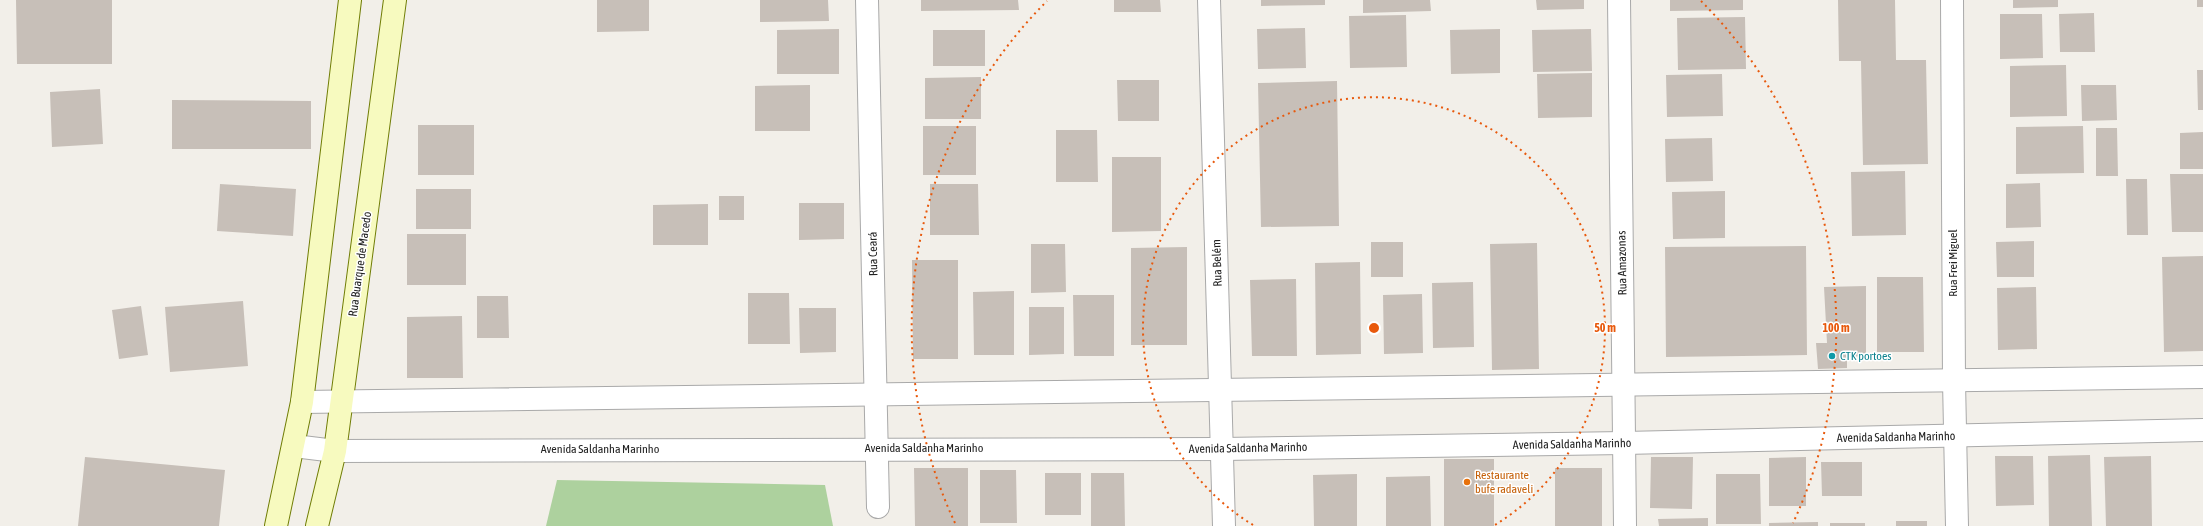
<svg xmlns="http://www.w3.org/2000/svg" width="2203" height="526" viewBox="0 0 2203 526" font-family="'Asap Condensed',sans-serif">
  <style>
    .forest { fill: #add19e }
    .building { fill: #c7bfb8 }
    .lines { fill: none; stroke-linecap: round; stroke-linejoin: round }
    .minor-casing { stroke: #a9a9a9; stroke-width: 24 }
    .tertiary-casing { stroke: #a9a9a9; stroke-width: 24 }
    .secondary-casing { stroke: #707d05; stroke-width: 24 }
    .minor { stroke: #fff; stroke-width: 22 }
    .tertiary { stroke: #fff; stroke-width: 22 }
    .secondary { stroke: #f7fabf; stroke-width: 22 }
    .ring { fill: none; stroke: #e8590c; stroke-width: 2; stroke-dasharray: 2 4 }
    .culture-dot { fill: #0f9aa8; stroke: #fff; stroke-width: 1.5 }
    .food-dot { fill: #e8710a; stroke: #fff; stroke-width: 1.5 }
    .labels { text-anchor: middle; stroke-width: 3; stroke-linejoin: round; paint-order: stroke }
    .street-label { font-size: 12px; fill: #222; stroke: #fff }
    .culture-label { font-size: 12px; fill: #0d838f; stroke: #fff; text-anchor: start }
    .food-label { font-size: 12px; fill: #c56008; stroke: #fff; text-anchor: start }
    .centre { fill: #e8590c; stroke: #fff; stroke-width: 2 }
    .ring-label { font-size: 12px; text-anchor: middle; font-weight: bold; fill: #e8590c; stroke: #fff; stroke-width: 3; stroke-linejoin: round; paint-order: stroke }
  </style>
  <rect width="100%" height="100%" fill="#f2efe9"/>
  <!-- forest -->
  <path class="forest" d="M557,480l268,5 8,41h-287z"/>
  <!-- building -->
  <path class="building" d="M16,0h96v64h-95z
    M597,0h52v31l-52,1z
    M760,0h68l1,21 -69,1z
    M921,0h97l1,10 -98,1z
    M1114,0h46l1,12h-47z
    M1261,0h64v5l-64,1z
    M1363,0h67l1,11 -68,2z
    M1536,0h48v9l-47,1z
    M1670,0h73v10l-73,1z
    M1838,0h57l1,60h30l2,104 -65,1 -2,-104h-22z
    M2013,0h45v7l-45,1z
    M2197,0h6v7h-6z
    M2094,13l1,39h-35l-1,-38z
    M2000,14h42l1,44 -43,1z
    M1406,15l1,52 -57,1 -1,-52z
    M1745,17l1,52 -68,1 -1,-52z
    M1305,28l1,40 -48,1 -1,-40z
    M839,29v45h-62v-44z
    M1500,29v44l-49,1 -1,-44z
    M1591,29l1,42 -59,1 -1,-42z
    M933,30h52v36h-52z
    M2066,65l1,51 -57,1v-51z
    M2197,70h6v40h-5z
    M1592,73v44l-54,1 -1,-44z
    M1722,74l1,42 -56,1 -1,-42z
    M981,77v42h-56v-41z
    M1117,80h42v41h-41z
    M1337,81l2,145 -78,1 -3,-144z
    M810,85v46h-55v-45z
    M2081,85h35l1,35 -35,1z
    M100,89l3,55 -51,3 -2,-55z
    M172,100l139,1v48h-139z
    M418,125h56v50h-56z
    M923,126h53v49h-53z
    M2083,126l1,47 -68,1v-47z
    M2096,128h21l1,48h-22z
    M1056,130h41l1,52h-42z
    M2203,132v37h-23v-36z
    M1712,138l1,43 -47,1 -1,-43z
    M1112,157h49v74l-49,1z
    M1905,171l1,64 -54,1 -1,-64z
    M2170,174h33v58h-31z
    M2126,179h21l1,56h-21z
    M2040,183l1,44 -35,1v-44z
    M220,184l76,5 -3,47 -76,-5z
    M930,184h48l1,51h-49z
    M416,189h55v40h-55z
    M1725,191v47l-52,1 -1,-47z
    M719,196h25v24h-25z
    M799,203h45v36l-45,1z
    M708,204v41h-55v-40z
    M407,234h59v51h-59z
    M2034,241v36h-37l-1,-35z
    M1371,242h32v35h-32z
    M1537,243l2,126 -47,1 -2,-126z
    M1031,244h34l1,48 -35,1z
    M1806,246l1,109 -141,2 -1,-110z
    M1187,247v98h-56v-97z
    M2203,256v95l-39,1 -2,-95z
    M912,260h46v99h-45z
    M1360,262l1,92 -45,1 -1,-92z
    M1877,277h46l1,75h-47z
    M1296,279l1,77h-45l-2,-76z
    M1473,282l1,65 -41,1 -1,-65z
    M1866,286v70l-19,1v11l-29,1 -2,-26h11l-3,-56z
    M2036,287l1,62 -39,1 -1,-62z
    M1014,291v64h-40l-1,-63z
    M748,293h41l1,51h-42z
    M1422,294l1,59 -39,1 -1,-59z
    M1073,295h41v61h-40z
    M477,296h31l1,42h-32z
    M243,301l5,65 -78,6 -5,-65z
    M141,306l7,49 -29,4 -7,-49z
    M1029,307h35v47l-35,1z
    M799,308h37v44l-36,1z
    M462,316l1,62h-56v-61z
    M2090,455l2,71h-43l-1,-70z
    M1995,456h38l1,49 -38,1z
    M2151,456l1,70h-46l-2,-69z
    M85,457l140,13 -6,56h-141z
    M1651,457h42l-1,52 -42,-1z
    M1806,457v49h-37v-48z
    M1444,459h50v67h-50z
    M1821,462h41v34h-40z
    M914,468h54v58h-53z
    M1555,468h47v58h-47z
    M980,470h36l1,53h-37z
    M1045,473h36v42h-36z
    M1091,473h33l1,53h-34z
    M1357,474v52h-43l-1,-51z
    M1716,474h44l1,50h-45z
    M1430,476l1,50h-45v-49z
    M1708,518v8h-49l-1,-7z
    M1896,521h31v5h-31z
    M1818,522v4h-49v-3z
    M1830,523h35v3h-35z"/>
  <g class="lines">
    <!-- minor casing -->
    <g class="minor-casing">
      <path id="minor" d="M867,0l11,507
        M1209,0l15,526
        M1619,0l6,526
        M1952,0l2,381 3,145"/>
    </g>
    <!-- tertiary casing -->
    <g class="tertiary-casing">
      <path id="tertiary" d="M302,402l1901,-25
        M294,446l41,5 887,-2 402,-6 579,-13"/>
    </g>
    <!-- secondary casing -->
    <g class="secondary-casing">
      <path id="secondary" d="M276,526l26,-124 48,-402
        M317,526l18,-75 60,-451"/>
    </g>
    <!-- minor -->
    <use href="#minor" class="minor"/>
    <!-- tertiary -->
    <use href="#tertiary" class="tertiary"/>
    <!-- secondary -->
    <use href="#secondary" class="secondary"/>
  </g>
  <!-- distance rings -->
  <g class="ring">
    <path d="M1253 525A231 231 0 1 1 1495 525"/>
    <path d="M955 523A462 462 0 0 1 1047 1M1701 1A462 462 0 0 1 1793 523"/>
  </g>
  <!-- markers -->
  <circle class="culture-dot" cx="1832" cy="356" r="4"/>
  <circle class="food-dot" cx="1467" cy="482" r="4"/>
  <g class="labels">
    <!-- street labels -->
    <g class="street-label">
      <text transform="translate(873 254) rotate(-91)" y="4">Rua Ceará</text>
      <text transform="translate(1217 263) rotate(-92)" y="4">Rua Belém</text>
      <text transform="translate(1622 263) rotate(-91)" y="4">Rua Amazonas</text>
      <text transform="translate(1953 263) rotate(-90)" y="4">Rua Frei Miguel</text>
      <text transform="translate(360 264) rotate(-82)" y="4">Rua Buarque de Macedo</text>
      <text transform="translate(1896 437) rotate(-1)" y="4">Avenida Saldanha Marinho</text>
      <text transform="translate(1572 444) rotate(-1)" y="4">Avenida Saldanha Marinho</text>
      <text x="924" y="452">Avenida Saldanha Marinho</text>
      <text transform="translate(1248 448) rotate(-1)" y="4">Avenida Saldanha Marinho</text>
      <text x="600" y="453">Avenida Saldanha Marinho</text>
    </g>
    <!-- culture labels -->
    <g class="culture-label">
      <text x="1840" y="360">CTK portoes</text>
    </g>
    <!-- food labels -->
    <g class="food-label">
      <text x="1475" y="479">Restaurante<tspan x="1475" dy="14">bufe radaveli</tspan></text>
    </g>
  </g>
  <circle cx="1374" cy="328" r="6" class="centre"/>
  <g class="ring-label">
    <text x="1605" y="332">50 m</text>
    <text x="1836" y="332">100 m</text>
  </g>
</svg>
